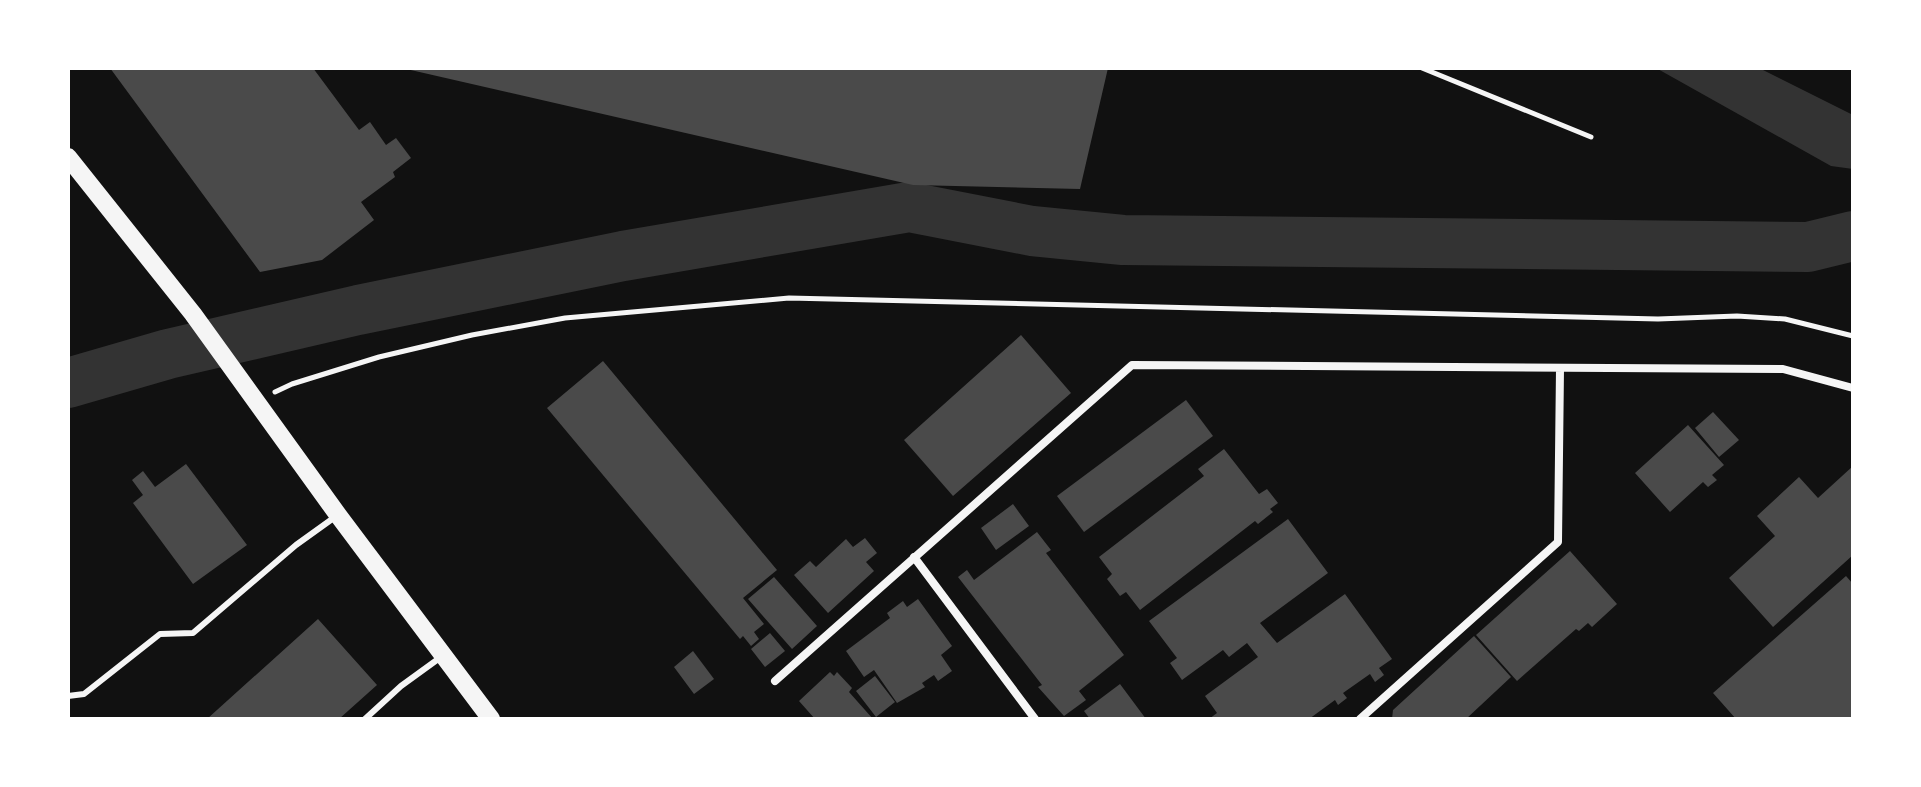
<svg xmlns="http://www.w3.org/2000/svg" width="1921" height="787" viewBox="0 0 1921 787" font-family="Georgia,serif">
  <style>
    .water { fill: #333 }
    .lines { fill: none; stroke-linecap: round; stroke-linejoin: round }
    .river { stroke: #333; stroke-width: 50 }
    .building { fill: #4a4a4a }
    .path { stroke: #f5f5f5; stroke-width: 5 }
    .service { stroke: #f5f5f5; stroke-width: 6 }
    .minor { stroke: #f5f5f5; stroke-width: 8 }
    .primary { stroke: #f5f5f5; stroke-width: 18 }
  </style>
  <rect width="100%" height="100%" fill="#111"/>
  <!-- water -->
  <path class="water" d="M1656,68h103l94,47v54l-22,-3z"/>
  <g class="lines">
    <!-- river -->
    <path class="river" d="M68,383l100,-29 190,-44 265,-54 286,-49 123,24 91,9 685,7 45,-11"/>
  </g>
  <!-- building -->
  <path class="building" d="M110,68h203l46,62 11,-8 16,23 10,-7 15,20 -18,14 2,5 -34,25 13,18 -52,40 -62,12z
    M402,68h706l-28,121 -167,-4z
    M1021,335l50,58 -118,103 -49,-56z
    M603,361l174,209 -34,28 21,26 -10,8 5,7 -8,7 -8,-10 -3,3 -193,-231z
    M1186,400l27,36 -129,96 -27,-36z
    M1713,412l26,28 -20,17 -24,-29z
    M1688,425l36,40 -12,10 5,5 -9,7 -5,-5 -33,30 -35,-39z
    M1224,449l35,45 8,-5 11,14 -8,6 3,3 -15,12 -3,-3 -115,89 -14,-18 -6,4 -13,-17 5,-5 -13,-17 105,-81 -6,-7z
    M186,464l61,81 -54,39 -60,-81 10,-8 -11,-15 11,-9 12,16z
    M1853,466v89l-80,72 -44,-49 46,-42 -18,-20 42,-39 19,21z
    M1013,504l16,22 -33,24 -15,-22z
    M1288,519l40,54 -68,50 17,20 68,-49 47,65 -13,9 5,7 -9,7 -5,-8 -27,19 4,5 -9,7 -3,-5 -26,19h-100l8,-6 -12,-17 53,-39 -11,-14 -18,14 -6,-7 -41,30 -12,-17 7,-5 -28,-37z
    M1037,532l14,18 -5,3 78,102 -45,36 7,9 -22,16 -26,-29 4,-2 -84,-108 9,-7 7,10z
    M865,538l12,15 -11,9 8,9 -46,42 -34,-38 16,-14 6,6 30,-28 7,8z
    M1570,551l47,53 -25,23 -4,-4 -9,8 -3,-2 -59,52 -41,-46z
    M1846,576l7,8v135h-117l-23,-26z
    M774,577l43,49 -25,23 -44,-50z
    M918,599l34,47 -11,9 11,16 -14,10 -4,-6 -12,8 3,4 -28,16 -23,-33 -10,7 -18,-26 44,-33 -3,-5 16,-12 4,6z
    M318,619l59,66 -38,34h-132z
    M770,633l15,18 -20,16 -14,-18z
    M1474,636l37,41 -45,42h-74l1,-9z
    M693,651l21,28 -20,15 -20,-27z
    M830,672l4,4 3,-4 15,16 -3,4 24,27h-58l-16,-18z
    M875,676l20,26 -19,15 -20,-26z
    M1120,684l26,35h-56l-6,-8z"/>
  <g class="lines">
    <!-- path -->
    <path class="path" d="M1422,68l169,69
      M275,392l17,-8 87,-27 93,-22 93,-17 224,-20 869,21 79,-3 48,3 68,17"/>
    <!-- service -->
    <path class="service" d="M68,696l16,-2 76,-60 33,-1 103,-88 39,-28
      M365,719l36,-33 40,-29"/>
    <!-- minor -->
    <path class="minor" d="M914,557l121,162
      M775,681l357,-316 651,4 70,19
      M1360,719l198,-177 2,-173"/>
    <!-- primary -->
    <path class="primary" d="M68,157l125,157 145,201 153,204"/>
  </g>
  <!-- border -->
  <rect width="1921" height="787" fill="none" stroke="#ffffff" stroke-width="140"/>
</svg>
